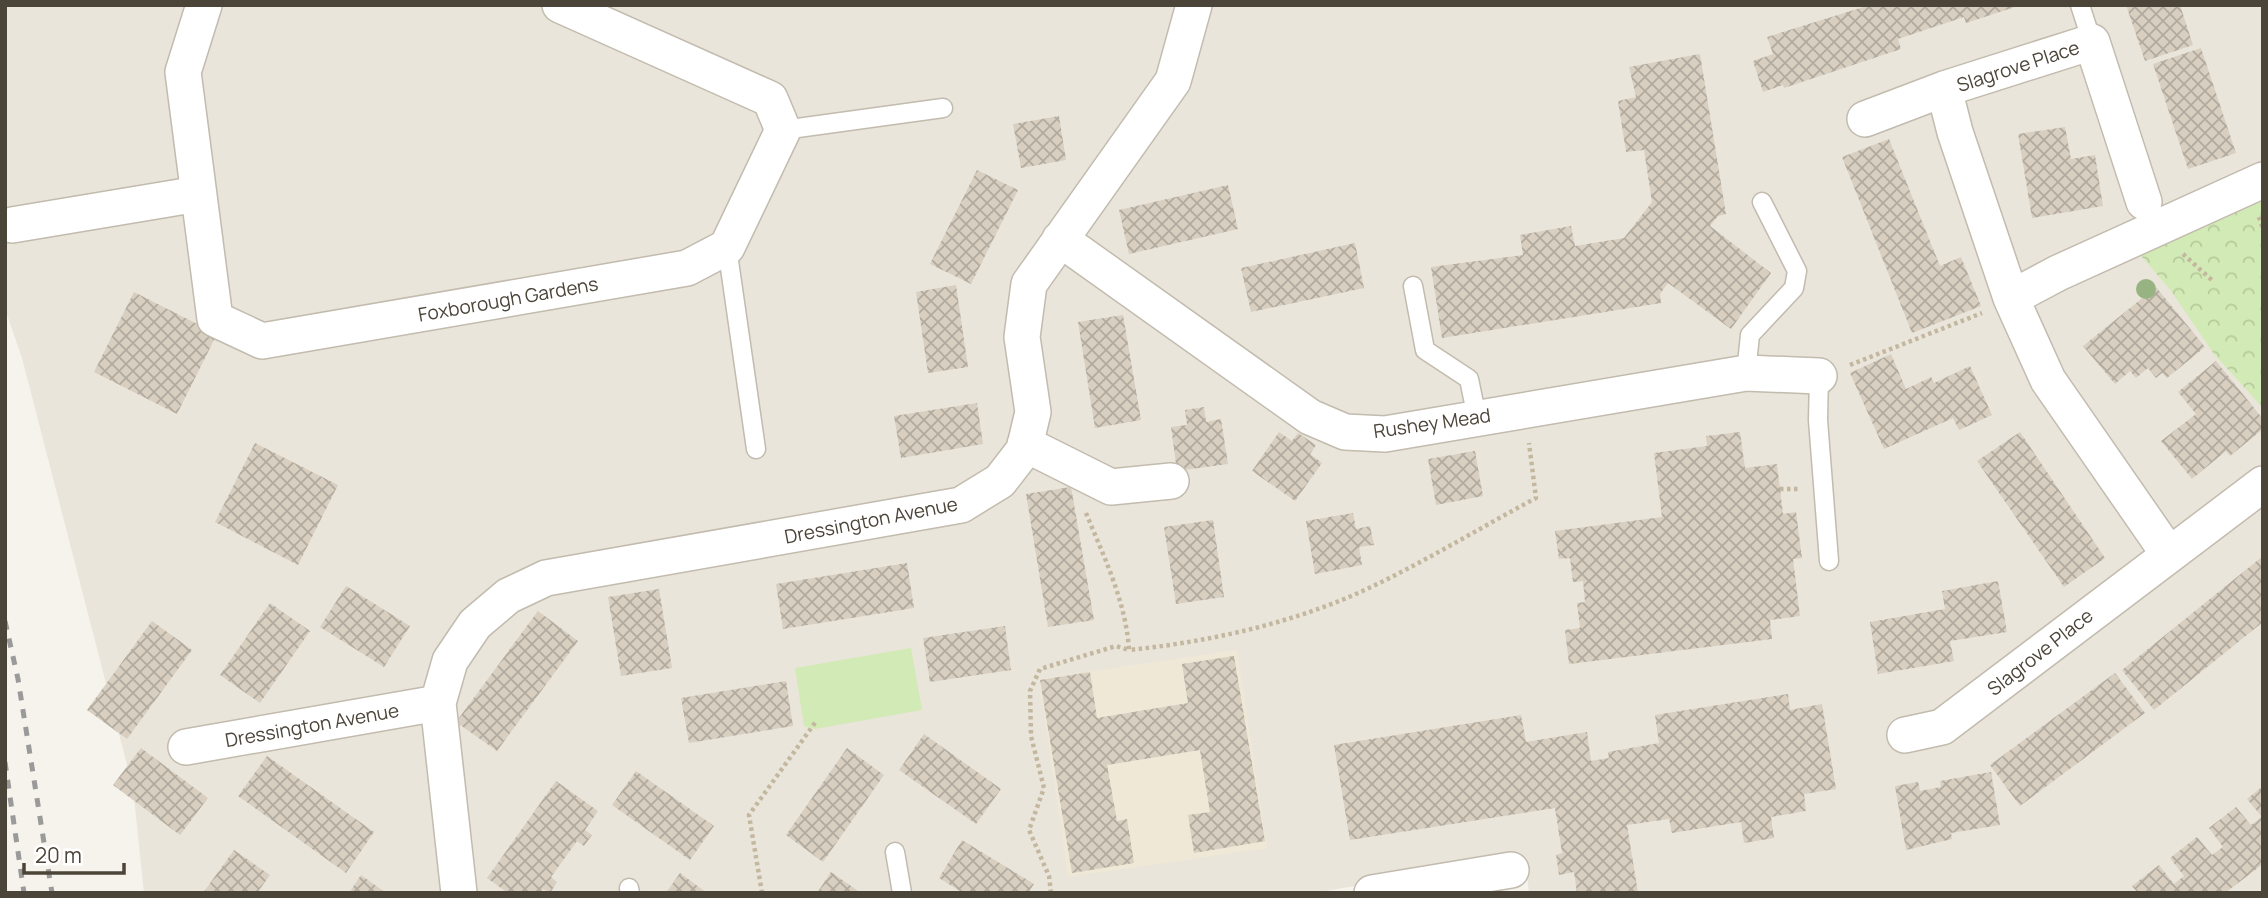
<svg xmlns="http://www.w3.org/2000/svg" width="2268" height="898" viewBox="0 0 2268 898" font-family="Manrope,sans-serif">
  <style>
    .residential { fill: #eae5da }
    .education { fill: #efe8d6 }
    .park { fill: url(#park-crowns) }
    .garden { fill: #d2eab5 }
    .building { fill: url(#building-cross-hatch) }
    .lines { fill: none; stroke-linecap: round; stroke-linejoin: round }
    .lane-casing { stroke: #c2bbae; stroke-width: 21 }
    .street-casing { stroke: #c2bbae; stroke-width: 38 }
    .path { stroke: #c4b79f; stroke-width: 4.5; stroke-dasharray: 3.5 3.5; stroke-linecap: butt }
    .lane { stroke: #fff; stroke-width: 18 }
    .street { stroke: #fff; stroke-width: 35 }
    .rail { stroke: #9a9a9a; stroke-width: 5; stroke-dasharray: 9 9; stroke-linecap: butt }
    .tree { fill: #97b381 }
    .labels { text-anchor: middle; stroke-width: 6; stroke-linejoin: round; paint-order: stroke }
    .street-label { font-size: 19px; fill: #4b4439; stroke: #fff }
  </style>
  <defs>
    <pattern id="park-crowns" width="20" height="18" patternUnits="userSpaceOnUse" patternTransform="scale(1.75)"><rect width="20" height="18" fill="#d2eab5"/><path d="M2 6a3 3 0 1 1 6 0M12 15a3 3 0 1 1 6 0" fill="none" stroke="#b6ca9c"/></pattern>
    <pattern id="building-cross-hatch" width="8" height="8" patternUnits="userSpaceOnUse" patternTransform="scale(1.75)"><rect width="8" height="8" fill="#d8cfc1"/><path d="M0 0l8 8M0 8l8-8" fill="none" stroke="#b1aa9e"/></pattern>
  </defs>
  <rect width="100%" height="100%" fill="#f6f3ec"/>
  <!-- residential -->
  <path class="residential" d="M5,5h2258v888h-734l-4,-34 -213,34h-1168l-11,-105 -111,-430 -17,-49z"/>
  <!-- education -->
  <path class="education" d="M1237,650l30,198 -199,29 -29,-198z"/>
  <!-- park -->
  <path class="park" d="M2263,194v214l-49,-54 -43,-63 -40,-47z"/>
  <!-- garden -->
  <path class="garden" d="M911,648l11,62 -107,19 -11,-3 -9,-58z"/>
  <!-- building -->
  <path class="building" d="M1870,5h148v1l-52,17 -2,-6 -66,22 3,10 -117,39 -1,-3 -20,7 -10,-31 20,-7 -6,-17z
    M2126,5h54l13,40 -48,16z
    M2201,48l35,105 -48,16 -35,-105z
    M1700,54l26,160 -8,2 -8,10 61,47 -40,56 -63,-46 -8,11 1,9 -219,35 -11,-71 92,-12 -3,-20 51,-9 4,20 49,-8 28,-36 -8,-52 -18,2 -8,-51 18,-4 -7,-30z
    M1059,116l7,44 -45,8 -8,-44z
    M2065,127l6,32 24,-4 8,51 -71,12 -14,-84z
    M1889,139l51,127 21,-9 20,49 -69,27 -70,-176z
    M977,170l41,20 -47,94 -41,-20z
    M1228,185l10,44 -109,25 -10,-44z
    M1355,243l9,45 -113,24 -10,-44z
    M956,285l12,82 -40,6 -12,-81z
    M2156,287l49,60 -38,31 -5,-5 -6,5 -8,-10 -12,10 -6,-7 -15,13 -32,-38z
    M134,292l83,42 -40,80 -83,-42z
    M1123,315l18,105 -46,8 -17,-106z
    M1891,354l15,35 25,-12 3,6 36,-17 22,49 -33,15 -6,-12 -69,31 -34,-76z
    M2216,361l47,58v10l-33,27 -4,-5 -34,28 -31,-38 35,-27 -18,-22z
    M977,403l6,41 -82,14 -7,-42z
    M1204,407l2,15 15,-3 7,45 -51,7 -6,-44 16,-2 -2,-15z
    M1279,432l13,9 6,-8 18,12 -6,9 12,9 -27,38 -43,-30z
    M1740,432l5,36 32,-4 6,50 13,-2 6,46 -9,1 7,57 -30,4 2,19 -203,25 -4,-34 15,-2 -3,-25 8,-1 -2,-21 -10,1 -3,-24 -11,1 -4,-28 107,-14 -8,-64 53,-7 -1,-10z
    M2020,432l85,126 -41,29 -87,-126z
    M255,443l83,42 -40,80 -83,-43z
    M1475,451l8,45 -47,9 -8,-46z
    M1071,487l23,133 -46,7 -22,-133z
    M1353,513l3,16 14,-3 4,19 -15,2 3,18 -47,9 -9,-53z
    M1213,520l11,77 -48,7 -12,-77z
    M2263,556v66l-109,88 -32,-40z
    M907,563l7,45 -131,21 -7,-45z
    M1998,581l9,51 -57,9 4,20 -76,13 -8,-52 75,-13 -3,-18z
    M346,586l64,40 -26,41 -64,-40z
    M659,589l13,79 -51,8 -13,-79z
    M270,603l40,28 -50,72 -40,-28z
    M538,611l40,30 -81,110 -41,-29z
    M152,621l40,29 -65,89 -40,-29z
    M1005,626l6,44 -81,12 -7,-44z
    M1234,656l31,185 -71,12 -6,-38 22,-3 -10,-62 -93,15 10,56 10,-2 7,44 -62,10 -32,-193 50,-8 7,46 91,-15 -6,-39z
    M2115,673l30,40 -125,93 -30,-41z
    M786,681l7,45 -104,17 -8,-45z
    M1788,694l2,16 32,-6 14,85 -32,5 2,17 -35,6 3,21 -30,5 -3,-21 -69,11 -3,-14 -42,6 11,68h-61l-3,-21 -15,3 -3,-20 6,-2 -7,-45 -205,32 -16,-95 187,-30 5,27 61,-10 4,29 18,-3 -1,-6 51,-9 -4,-28z
    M924,734l77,55 -25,35 -77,-54z
    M141,748l67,50 -28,37 -67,-50z
    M847,748l37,27 -61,87 -37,-27z
    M267,756l107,76 -28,41 -108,-77z
    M636,771l78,55 -24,34 -78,-55z
    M1991,772l9,53 -49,8 1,6 -46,11 -11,-64 23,-4 2,9 21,-4 -1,-6z
    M556,781l42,30 -13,19 7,5 -8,11 -7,-5 -26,36 6,5 -7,11 -7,-4 -3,4h-32l-21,-15z
    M2263,786v78l-38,29h-87l-6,-7 27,-21 15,19 10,-8 -14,-18 27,-21 15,18 11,-8 -14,-19 27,-21 15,18 11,-8 -15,-18z
    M962,840l72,44 -6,9h-65l-24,-15z
    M234,850l36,25 -13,18h-54z
    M831,872l30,21h-44z
    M680,873l27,20h-41z
    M361,875l25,18h-37z"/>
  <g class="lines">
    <!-- lane casing -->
    <g class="lane-casing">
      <path id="lane" d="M2080,5l12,37
        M783,130l160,-22
        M727,247l29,202
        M1413,286l12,64 44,29 8,39
        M1746,373l4,-38 44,-47 3,-17 -35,-69
        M1819,376l-1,44 11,141
        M895,852l7,41
        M629,888l1,5"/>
    </g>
    <!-- street casing -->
    <g class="street-casing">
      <path id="street" d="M204,5l-21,67 32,247 47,22 425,-73 40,-21 56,-117 -13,-31 -210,-94
        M1944,89l11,43 56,166 37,82 120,173
        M1865,119l79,-30 148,-47 52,160
        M12,225l186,-31
        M1060,239l250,178 35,15 40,2 361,-61 73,3
        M2011,298l47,-25 205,-93
        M1025,444l86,43 60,-6
        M1905,735l37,-8 321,-243
        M186,747l252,-44
        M459,893l-21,-190 12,-42 25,-37 33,-28 38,-18 415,-73 39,-24 24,-31 9,-38 -11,-75 7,-53 144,-203 21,-76
        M1372,893l139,-23"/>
    </g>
    <!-- path -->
    <path class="path" d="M2259,217l4,12
      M2183,254l31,28
      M1850,365l132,-52
      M1780,489h19
      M1086,513c18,44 40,89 43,137 77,-8 156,-25 227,-56 62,-28 120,-64 180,-96l-7,-55
      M762,893l-13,-78 68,-95
      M1051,893l-2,-17 -20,-46 15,-42 -13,-52 -1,-45 10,-22 76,-23 13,4"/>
    <!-- lane -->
    <use href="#lane" class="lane"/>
    <!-- street -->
    <use href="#street" class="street"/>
    <!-- rail -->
    <path class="rail" d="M5,621l13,58 34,214
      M5,762l19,131"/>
  </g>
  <!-- trees -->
  <circle class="tree" cx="2146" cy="289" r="10"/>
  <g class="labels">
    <!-- street labels -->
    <g class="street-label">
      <text transform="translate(2018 66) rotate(-18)" y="7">Slagrove Place</text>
      <text transform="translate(508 299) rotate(-10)" y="7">Foxborough Gardens</text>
      <text transform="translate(1432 423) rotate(-8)" y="7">Rushey Mead</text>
      <text transform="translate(871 520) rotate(-11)" y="7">Dressington Avenue</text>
      <text transform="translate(2040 652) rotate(-38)" y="7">Slagrove Place</text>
      <text transform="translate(312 725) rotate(-10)" y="7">Dressington Avenue</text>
    </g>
  </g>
  <!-- border -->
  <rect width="2268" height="898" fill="none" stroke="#4b4439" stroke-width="14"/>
  <!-- scale -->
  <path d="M24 863v10h100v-10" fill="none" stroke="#4b4439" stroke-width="3.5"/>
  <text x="35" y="863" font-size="21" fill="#4b4439" stroke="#ffffff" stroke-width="5" paint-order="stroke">20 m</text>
</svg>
